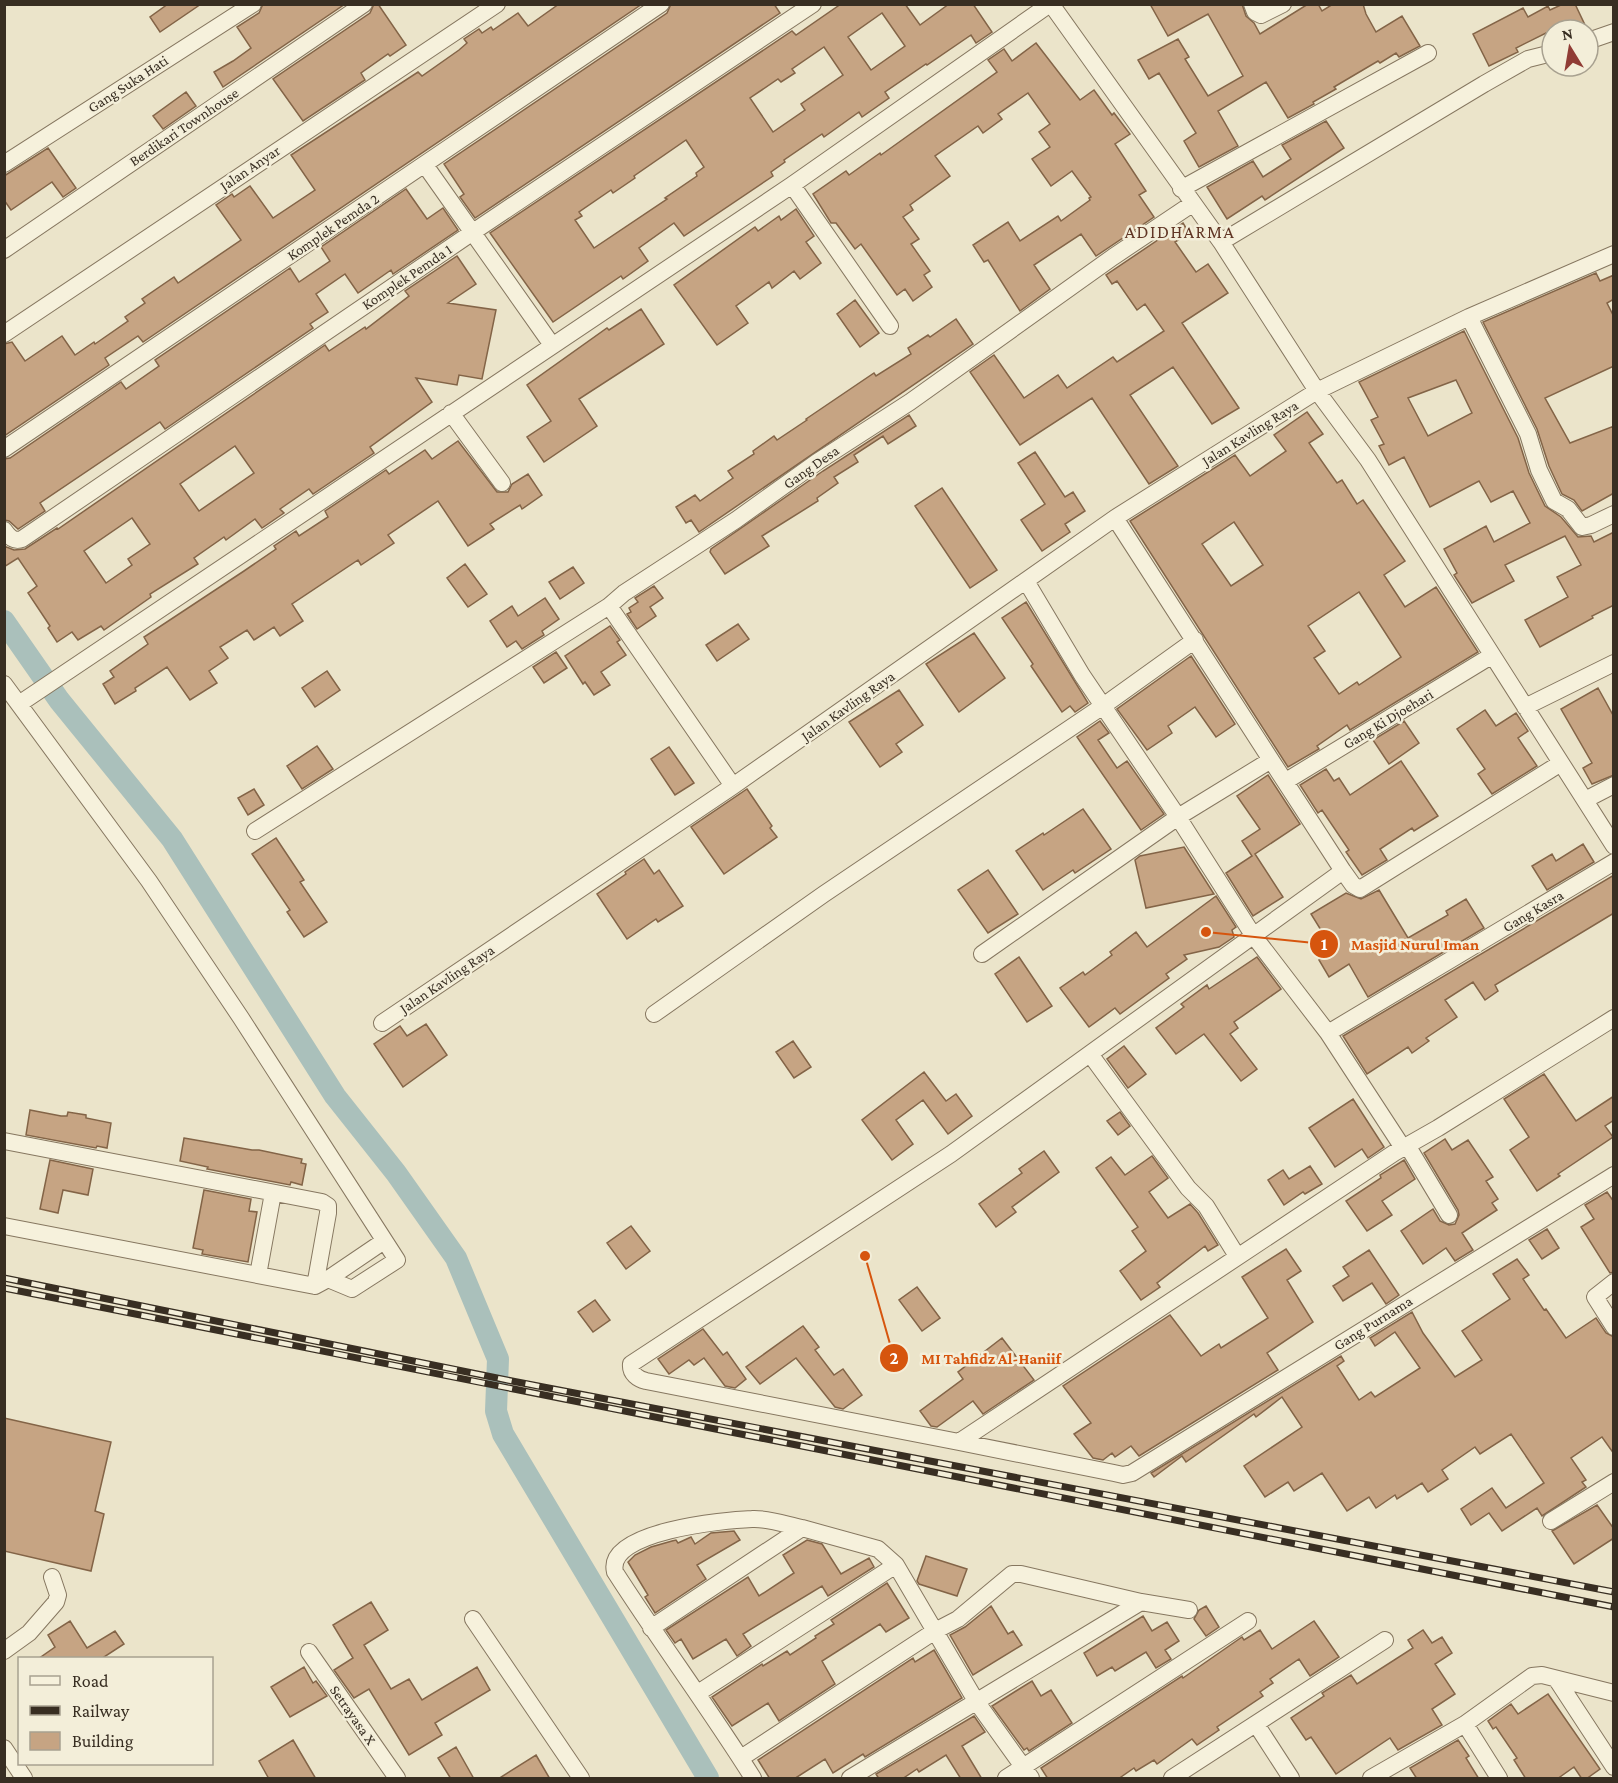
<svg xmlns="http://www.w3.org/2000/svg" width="1618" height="1783" viewBox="0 0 1618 1783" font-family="'Crimson Pro',serif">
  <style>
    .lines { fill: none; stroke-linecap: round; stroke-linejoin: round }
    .stream { stroke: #718e89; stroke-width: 6 }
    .canal { stroke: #aac0bb; stroke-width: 22 }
    .building { fill: #c6a483; stroke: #836447; stroke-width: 1.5; fill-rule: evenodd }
    .minor-casing { stroke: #867760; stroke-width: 18 }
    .minor { stroke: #f6f1dc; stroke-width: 16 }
    .rail-casing { stroke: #382e22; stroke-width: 7 }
    .rail { stroke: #f3eed9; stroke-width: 4.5; stroke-dasharray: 14; stroke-linecap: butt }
    .labels { text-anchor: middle; stroke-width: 5; stroke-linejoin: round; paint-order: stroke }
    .street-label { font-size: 15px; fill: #382e22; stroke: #f3eed9 }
    .quarter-label { font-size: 18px; letter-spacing: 1.5px; fill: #613625; stroke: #f3eed9 }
    .leader { fill: none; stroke: #d6550e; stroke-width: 2 }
    .callout-dot { fill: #d6550e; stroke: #f3eed9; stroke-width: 2 }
    .mark-label { font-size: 18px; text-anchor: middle; font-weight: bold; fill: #fff }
    .callout-label { font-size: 16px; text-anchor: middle; font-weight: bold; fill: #d6550e; stroke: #f3eed9; stroke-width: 5; stroke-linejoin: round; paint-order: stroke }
  </style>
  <rect width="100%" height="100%" fill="#ebe4ca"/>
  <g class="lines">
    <!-- stream -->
    <path class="stream" d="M4,638l10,-6"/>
    <!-- canal -->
    <path class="canal" d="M4,621l55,79 113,139 163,257 61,77 60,85 42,101 -2,52 7,23 205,344"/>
  </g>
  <!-- building -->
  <path class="building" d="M168,4h33l-41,28 -10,-15z
    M263,4h82l-122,83 -9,-15 19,-11 18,-13 -14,-21 22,-14z
    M374,4h4l28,41 -16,11 -2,-2 -27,19 4,7 -62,41 -30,-42 97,-66z
    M559,4h83l-499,338 -5,-6 -33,22 4,7 -105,71v-92l8,-2 13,19 37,-25 13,19 19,-13 1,2 33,-23 -3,-4 20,-14 -3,-4 32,-22 4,6 63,-43 -25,-35 16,-11 2,3 16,-11 23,32 42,-28 -24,-35 127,-83 4,4 37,-26 8,-7 -3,-4 15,-10 3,4 9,-6 2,3 25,-17 10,13z
    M671,4h103l6,9 -305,205 -15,-21 4,-3 -20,-30 223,-151z
    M841,4h64l15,21 29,-21h24l19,28 -16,11 -5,-8 -44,30 -1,-1 -41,28 4,6 -27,19 -3,-5 -35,25 -2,-3 -38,26 1,2 -14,10 2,4 -89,60 -10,-13 -35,25 9,13 -25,18 -2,-3 -68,46 -63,-89 302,-202 4,4zM882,13l23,33 -34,24 -23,-33zM824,47l19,28 -42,29 4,6 -32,22 -23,-34 28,-19 3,3 14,-9 -3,-4zM686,140l18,27 -8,6 1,3 -32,22 2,1 -73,49 -19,-28 7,-4 -3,-4 32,-22 2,3 22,-15 -1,-2z
    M1150,4h92l4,12 8,7 6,11 48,-30h10l4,7 11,-7h30l3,10 10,18 26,-16 18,30 -21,11 -3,-4 -16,10 -2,-2 -44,26 2,2 -23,13 1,2 -26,14 -22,-36 -48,29 20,35 -39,21 -15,-26 12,-8 -37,-60 -10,6 -11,-19 40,-21 11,18 -4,2 23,37 35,-20 -35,-62 -40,22z
    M1563,4h12l10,21 -10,5h-23v3l-5,2 -1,-2 -30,15 2,4 -29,14 -16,-32 50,-26 5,9 20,-11 2,4z
    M1036,43l44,57 14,-10 18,25 2,-2 16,21 -15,10 31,47 -7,4 15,22 -58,39 -15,-22 -47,31 16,24 -30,22 -32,-51 -4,2 -11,-17 35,-23 12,19 38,-25 3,5 29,-21 -1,-2 2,-1 -19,-26 -21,15 -19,-27 18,-12 -11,-15 11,-8 -22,-31 -30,21 4,5 -19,14 -5,-7 -43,30 15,20 -40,29 3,5 -10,7 16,22 -8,5 19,27 -6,4 8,12 -19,14 -8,-12 -8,6 -36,-51 -6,5 -19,-26h-5l-18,-29 33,-23 3,4 31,-22 1,2 116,-83 -9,-12 16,-11 8,12z
    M186,92l10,14 -33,23 -10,-13z
    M1326,121l18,27 -79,52 -3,-4 -35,23 -20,-32 46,-26 10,16 28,-18 -9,-14z
    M48,148l28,40 -13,9 -11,-15 -41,28 -7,-10v-24z
    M406,189l21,30 16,-11 15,22 -65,44 -2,-4 -33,23 -13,-19 -29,20 12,18 -18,12 3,4 -148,101 -5,-7 -120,81 5,8 -27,18 -9,-8 -5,-1v-61l6,-1 111,-76 5,7 33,-23 -4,-6 135,-92 9,14 31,-21 -9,-14z
    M796,209l18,27 -8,6 15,21 -21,16 -6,-8 -22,17 -3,-6 -33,24 12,17 -31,22 -43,-60 81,-58 3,4 21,-15 2,4z
    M1183,223l6,10 -14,9 21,30 12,-8 20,29 -46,30 57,85 -27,16 -39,-57 -43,28 48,71 -29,18 -57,-86 -72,47 -50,-73 24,-17 30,43 34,-23 9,13 46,-31 4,5 47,-31 -19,-27 -8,6 -20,-29 -5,3 -6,-9z
    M457,256l19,28 -28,19 48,7 -14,69 -23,-4 -2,10 -41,-7 16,24 -62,45 4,6 -61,41 -4,-5 -29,20 4,4 -22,15 -7,-9 -29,21 -2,-3 -30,21 4,6 -48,30 1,3 -47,33 -3,-4 -23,14 -6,-8 -15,10 -9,-14 2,-2 -22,-33 9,-7 -19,-28 -14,9v-21l10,4 11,-1 32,-21 1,1 267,-184 4,6 36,-24 1,2 43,-33 -4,-5zM235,446l19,27 -55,38 -19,-27zM132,518l18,26 -22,15 4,6 -26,18 -22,-32z
    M1596,273l4,8 14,-6v24l-7,4 7,14v49l-69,32 25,45 44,-17v67l-32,18 -8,-11 -12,-6 -13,-28 -12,-37 -54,-107z
    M855,300l24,33 -19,14 -23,-33z
    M641,309l23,35 -85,55 18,27 -53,36 -17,-25 24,-16 -24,-36 80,-57 2,2z
    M956,319l17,25 -274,188 -8,-12 -5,3 -10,-16 19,-12 5,6 33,-23 -5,-7 26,-17 -1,-3 21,-15 3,4 30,-20 -1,-1 68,-46 2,3 35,-22 -3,-6 20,-13 2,2z
    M1464,331l54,107 11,35 16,33 16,11 17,20 13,-1 3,6 20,-10v73l-22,11 1,2 -53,29 -15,-27 43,-23 -11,-20 24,-12 -16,-29 -60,29 9,16 -42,22 -18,-28 3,-2 -13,-24 42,-23 8,16 36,-19 -17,-32 -22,11 -12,-21 -49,26 -26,-50 -15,8 -10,-19 5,-2 -13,-24 7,-3 -19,-35zM1456,380l16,33 -44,23 -20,-38z
    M1307,412l16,22 -14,9 28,40 5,-3 15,24 6,-4 42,61 -21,14 21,32 31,-20 42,65 -128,78 -3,-5 -30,21 2,3 -31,18 -158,-246 105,-66 15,21 36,-25 -12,-16zM1234,522l29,43 -32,21 -29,-42zM1359,592l42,65 -42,28 -2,-3 -18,12 -25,-36 11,-7 -17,-25z
    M909,415l7,11 -28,18 -5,-8 -29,19 4,7 -24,15 4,6 -21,15 1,3 -56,35 7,10 -44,28 -15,-22 1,-3 112,-78z
    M458,441l39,51h11l4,-8 16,-10 14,21 -20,14 -2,-4 -30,19 4,5 -26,17 -30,-45 -50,34 6,8 -33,22 -3,-5 -66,44 11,17 -23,15 -6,-9 -20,13 -7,-10 -27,17 8,11 -19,13 8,12 -27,17 -23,-33 -32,21 1,3 -21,13 -12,-20 11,-7 -4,-6 38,-27 -4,-7 100,-66 32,-22 -2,-3 22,-15 3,5 29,-19 -3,-6 61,-41 3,4 36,-24 7,9z
    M1035,452l30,45 8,-5 12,19 -20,13 5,8 -28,19 -21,-31 24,-16 -27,-41z
    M942,488l55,82 -27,18 -55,-82z
    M465,564l22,30 -19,13 -21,-29z
    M573,567l11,16 -24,16 -11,-17z
    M654,586l9,12 -13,9 6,9 -19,13 -10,-15 4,-2 -2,-4 9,-6 -3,-4z
    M545,598l14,21 -17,12 2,4 -22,14 -6,-8 -9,6 -17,-26 22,-15 6,10z
    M1026,602l62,101 -13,9 -5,-6 -8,6 -31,-46 2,-2 -31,-46z
    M738,624l11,15 -32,22 -11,-16z
    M610,626l10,14 -3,2 9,13 -25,17 9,13 -16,10 -9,-13 -2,2 -18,-28z
    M974,633l31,45 -46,34 -33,-48z
    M556,652l11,16 -23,15 -11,-16z
    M1191,656l44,68 -19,13 -21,-30 -27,19 4,7 -25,17 -30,-41z
    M327,671l13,19 -25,17 -13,-19z
    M1598,688l16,29v58l-22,9 -9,-16 9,-5 -31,-54z
    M899,690l24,35 -27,19 6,8 -22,15 -31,-45z
    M1485,710l11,16 20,-13 12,18 -10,7 19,28 -45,28 -14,-20 7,-5 -28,-40z
    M1100,721l9,12 -11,7 19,28 10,-7 37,53 -23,16 -64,-93z
    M1404,721l15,22 -30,21 -16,-24z
    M317,746l16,23 -31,20 -15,-23z
    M669,747l25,36 -19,12 -24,-36z
    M1401,761l37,55 -24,15 -2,-3 -32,21 7,11 -25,15 -16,-23 3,-2 -27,-40 -4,3 -18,-28 26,-16 8,12 5,-3 11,17z
    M1268,775l32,49 -45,30 28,43 -30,19 -27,-43 26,-17 -10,-15 18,-12 -23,-33z
    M254,789l10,16 -16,10 -10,-17z
    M747,789l25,37 -2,2 7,9 -53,37 -33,-47z
    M1083,809l28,40 -36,24 -2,-3 -30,20 -27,-39 27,-18 1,2z
    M276,838l28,42 -4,2 27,40 -23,15 -17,-25 3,-2 -38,-56z
    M1583,844l11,18 -47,28 -15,-24 20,-12 4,7z
    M1184,847l30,47 -68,14 -11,-48 5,-4z
    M644,859l10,15 5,-4 24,36 -25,16 -2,-3 -29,20 -30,-45 29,-20 -1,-2z
    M988,870l30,44 -30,19 -30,-43z
    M1614,875v38l-119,72 3,6 -13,9 -12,-18 -28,18 12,17 -31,21 3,3 -17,12 -4,-6 -41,27 -24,-38z
    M1379,890l29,48 40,-23 -2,-4 20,-12 18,29 -116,69 -19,-33 -20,13 -10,-17 15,-9 -23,-37 35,-21 15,6z
    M1216,896l20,31 -4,3 2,7 -15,10 -35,8 3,4 -21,15 3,4 -49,36 -5,-6 -26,19 -29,-39 23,-16 2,3 27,-20 -2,-3 26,-20 11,15z
    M1019,957l33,49 -25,16 -32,-48z
    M1257,957l24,32 -47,33 4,6 -8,6 27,35 -16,12 -37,-47 -28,20 -20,-26 28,-21 -3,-3 26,-19 2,4z
    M426,1024l21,31 -44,32 -29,-43 26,-18 7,10z
    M793,1041l18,26 -17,11 -18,-26z
    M1124,1046l22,28 -18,14 -21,-29z
    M924,1072l22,29 10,-7 16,22 -24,18 -25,-34 -27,20 17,24 -21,16 -30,-40z
    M1544,1074l32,47 38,-25v24l-9,6 8,11 -55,37 2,2 -23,15 -27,-41 19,-13 -25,-38z
    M1353,1099l31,48 -16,11 -6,-9 -27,18 -26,-39z
    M30,1110l31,6h6l1,-4 18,3v3l25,5 -4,25 -10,-2 -1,2 -70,-13z
    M1120,1112l10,14 -12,9 -11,-14z
    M184,1138l68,12h7l43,9 -1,4 5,1 -4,21 -11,-3 -1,3 -83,-16 1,-2 -28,-6z
    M1445,1139l7,11 16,-10 25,37 -7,4 12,18 -6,4 5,7 -35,23 11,17 -18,11 -9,-13 -23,16 -22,-33 32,-22 7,12 9,4 6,-1 4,-9 -1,-5 -34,-57z
    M1044,1151l15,21 -47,35 4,5 -20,15 -17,-23 43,-31 -3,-4z
    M1152,1156l16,22 -19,14 19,26 22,-14 8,9 20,32 -10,6 -3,-5 -48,37 3,4 -19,13 -21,-29 26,-20 -14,-20 6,-4 -42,-59 15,-11 14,18z
    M50,1160l43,9 -5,26 -25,-5 -5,23 -18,-4z
    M1404,1160l11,19 -33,22 10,14 -25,16 -21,-30 35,-23 -1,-3z
    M1310,1166l12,18 -17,10 -2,-2 -19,13 -16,-25 15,-10 6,9z
    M204,1190l47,9 -2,12 8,1 -9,50 -46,-8 1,-4 -10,-2z
    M1607,1192l7,10v70l-4,1 -29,-46 13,-8 -9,-14z
    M631,1226l19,25 -24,18 -19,-26z
    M1547,1229l12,19 -17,11 -13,-19z
    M1286,1249l15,22 -14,9 26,42 -46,31 11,17 -139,86 -8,-10 -16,11 -3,-4 -9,7 -10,-2 -19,-24 17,-11 -28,-37 107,-71 31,41 18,-12 2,4 47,-30 -26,-41z
    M1369,1250l30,45 -13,9 -14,-21 -29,18 -10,-15 16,-10 -6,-9z
    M1517,1259l12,16 -6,4 21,31 2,-1 20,29 30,-20 10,15 8,4v117l-12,-17 -31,21 15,22 -4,2 4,5 -44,29 -5,-8 -35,23 -13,-18 -18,12 -10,-16 31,-21 14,20 38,-25 -33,-49 -31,20 -5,-7 -33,23 6,9 -20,13 -6,-9 -25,16 -2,-4 -19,13 -7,-11 -22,14 -25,-38 -28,18 -6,-9 -23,15 -21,-31 58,-39 -20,-30 -26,20 -2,-3 -68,48 -4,-6 -28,21 -3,-4 190,-117 3,5 -7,5 22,34 12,-8 4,5 45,-29 -25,-36 -20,14 -5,-8 42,-26 11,21 32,44 27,-17 -20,-29 48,-32 -17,-25z
    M917,1287l23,31 -18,13 -23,-31z
    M595,1300l15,20 -17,12 -15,-20z
    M803,1326l16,21 -4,3 19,25 9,-6 19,26 -19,14 -8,-2 -39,-49 -36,26 -14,-17z
    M703,1329l20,26 4,-3 19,27 -11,9 -10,-2 -21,-28 -10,7 -5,-5 -20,14 -11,-15z
    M1002,1338l32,42 -51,34 -10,-13 -36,26 -6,-1 -11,-15 43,-32 -5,-7z
    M4,1418l107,24 -16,69 9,3 -13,57 -87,-20z
    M1597,1505l17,24v9l-40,26 -22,-33z
    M734,1531l6,9 -43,25 9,14 -51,34 -10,-16 3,-2 -20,-33 7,-7 16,-8 21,-6 4,-1 2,3 13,-6 4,7 16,-11z
    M807,1540l15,4 19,30 28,-16 5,9 -46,29 -6,-10 -79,48 8,12 -14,10 -11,-17 -33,20 -12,-20 -6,4 -9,-13 82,-53 11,19 35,-23 -11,-18z
    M926,1556l41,13 -10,27 -38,-12 -2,-3z
    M887,1583l22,35 -23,14 -6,-8 -58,37 13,23 -56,37 -11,-18 -36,23 -20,-29 50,-33 1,2 24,-15 3,4 26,-17 -1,-2 19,-12 -3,-4z
    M371,1602l17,28 -24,15 27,44 18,-10 13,21 55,-33 13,23 -55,33 7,12 -33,20 -40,-66 -15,9 -20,-28 19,-12 -20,-33z
    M991,1606l17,28 5,-3 9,14 -49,30 -23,-40 15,-8z
    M1206,1606l13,21 -13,9 -12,-17 5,-9z
    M1143,1616l9,15 15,-9 12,19 -14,9 6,9 -15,9 -10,-16 -31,19 -3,-4 -15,9 -13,-23z
    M70,1621l17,27 28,-17 9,13 -23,15h-63l17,-12 -7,-12z
    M1314,1621l25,36 -29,19 -11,-17 -29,20 3,4 -13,9 3,4 -46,31 2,3 -22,15 -5,-6 -35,25 -3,-4 -18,11 -2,-3 -16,11h-70l-7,-11 141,-92 1,2 59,-41 2,3 16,-10 12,19z
    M1423,1630l9,13 10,-6 10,16 -17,11 20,30 -23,15 10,16 -44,25 -8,-12 -54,36 -25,-37 -5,3 -15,-22 33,-22 -2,-3 29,-18 6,9 56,-36 -5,-8z
    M934,1650l28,48 -97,59 -2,-3 -30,19 -8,-14 -31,20h-24l-12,-19 155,-102 2,4z
    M304,1667l9,16 3,-2 11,15 -37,21 -19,-30z
    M1032,1681l9,15 10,-6 21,33 -43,28 -2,-3 -3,2 -32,-44z
    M1548,1694l52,75 -14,10h-4l-8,-12 -17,12h-31l-12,-19 3,-2 -21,-31 -3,2 -5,-8 23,-17 7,10z
    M974,1716l11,16 -23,14 20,33h-21l-15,-24 -27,17 -2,-3 -15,10h-23l-3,-5z
    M293,1740l23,39h-47l-10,-18z
    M1458,1740l11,16 -3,2 13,21h-62l-7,-11z
    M456,1747l18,32h-23l-13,-21z
    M536,1755l14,24h-52z"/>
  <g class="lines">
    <!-- minor casing -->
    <g class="minor-casing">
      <path id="minor" d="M1051,4l170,238 96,149 51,69 246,386
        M1252,4l3,8 6,3 22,-11
        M1588,41l26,-9
        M4,164l249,-160
        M425,165l127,180
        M792,185l98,141
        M1181,189l247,-136
        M1221,242l263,-158 44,-25 24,-6
        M4,250l360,-246
        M1469,317l59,117 11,36 15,31 14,8 14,18 9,-2 23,-11
        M4,334l493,-330
        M451,413l51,70
        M4,449l657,-445
        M4,530c5,7 10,12 18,9l451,-307 340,-228
        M1026,581l56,94 94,139 77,121 75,98 75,115
        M609,606l124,180
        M4,684l145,197 92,137 156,242 -45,29 -24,-10
        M19,704l773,-519 258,-181
        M1525,707l89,-44
        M1271,760l72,111 10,14 7,4 201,-126
        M1286,781l205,-125
        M1585,800l29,-15
        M255,831l354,-225 15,-13 112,-73 81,-58 93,-60 203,-145 79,-53
        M982,954l196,-137 93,-57 -156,-242
        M654,1014l170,-120 279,-188 92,-66
        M1614,1018l-176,110 -44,25 -435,289 155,31 9,2 9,-2 482,-298
        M382,1023l351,-237 382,-268 202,-127 152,-74 145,-63
        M1328,1033l286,-171
        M1090,1054l98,134 18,18 31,50
        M4,1141l318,61 6,4v7l-13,73
        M1407,1145l42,70
        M4,1226l311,60 13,-7 56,-38
        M258,1275l15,-82
        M1614,1282l-19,15 19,30
        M959,1442l-313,-61c-8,-2 -16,-7 -15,-17l320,-210 392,-283
        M1551,1521l63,-39
        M473,1619l108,159
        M651,1628l151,-100 76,21 18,16 80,136 55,77
        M4,1651l25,-18 27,-31 2,-7 -6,-18
        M309,1652l88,126
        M1557,1680l57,87
        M698,1693l198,-128
        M1256,1724l35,54
        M1465,1724l34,54
        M4,1748l20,30
        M741,1758l194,-127 23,-12 54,-45h9l120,28 48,8
        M753,1778c-44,-70 -93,-136 -138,-206 -10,-41 110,-52 137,-53 16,-1 35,6 50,9
        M850,1778l291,-176
        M1006,1778l242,-157
        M1172,1778l213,-138
        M1371,1778l94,-54 67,-48 10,-1 72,18"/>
    </g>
    <!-- minor -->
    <use href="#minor" class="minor"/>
    <!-- rail casing -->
    <g class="rail-casing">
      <path id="rail" d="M4,1278l508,103 1102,211
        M4,1288l1610,319"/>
    </g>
    <!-- rail -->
    <use href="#rail" class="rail"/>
  </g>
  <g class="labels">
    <!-- street labels -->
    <g class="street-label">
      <text transform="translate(128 84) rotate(-33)" y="5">Gang Suka Hati</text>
      <text transform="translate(184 127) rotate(-34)" y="5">Berdikari Townhouse</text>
      <text transform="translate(250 168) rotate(-34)" y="5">Jalan Anyar</text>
      <text transform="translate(333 227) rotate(-34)" y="5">Komplek Pemda 2</text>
      <text transform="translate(407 277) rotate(-34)" y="5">Komplek Pemda 1</text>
      <text transform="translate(1250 433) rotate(-32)" y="5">Jalan Kavling Raya</text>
      <text transform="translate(811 467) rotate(-35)" y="5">Gang Desa</text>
      <text transform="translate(848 706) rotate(-35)" y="5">Jalan Kavling Raya</text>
      <text transform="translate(1388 719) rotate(-31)" y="5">Gang Ki Djoehari</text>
      <text transform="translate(1533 911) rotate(-31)" y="5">Gang Kasra</text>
      <text transform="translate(447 979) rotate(-34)" y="5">Jalan Kavling Raya</text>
      <text transform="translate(1373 1323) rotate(-32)" y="5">Gang Purnama</text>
      <text transform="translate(353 1715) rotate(55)" y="5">Setrayasa X</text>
    </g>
    <!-- quarter labels -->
    <g class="quarter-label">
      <text x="1180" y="238">ADIDHARMA</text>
    </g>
  </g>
  <!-- callouts -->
  <path class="leader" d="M1206 932L1324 944M865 1256L894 1358"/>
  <g class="callout-dot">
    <circle cx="1206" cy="932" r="6"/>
    <circle cx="865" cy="1256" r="6"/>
    <circle cx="1324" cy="944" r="15"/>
    <circle cx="894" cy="1358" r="15"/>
  </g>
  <g class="mark-label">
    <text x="1324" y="950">1</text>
    <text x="894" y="1364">2</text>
  </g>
  <g class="callout-label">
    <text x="1415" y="950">Masjid Nurul Iman</text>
    <text x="991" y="1364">MI Tahfidz Al-Haniif</text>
  </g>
  <!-- border -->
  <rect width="1618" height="1783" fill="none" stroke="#382e22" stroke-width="12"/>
  <!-- legend -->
  <rect x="18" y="1657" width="195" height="108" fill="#f3eed9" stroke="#a8a190" stroke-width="1.5"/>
  <rect x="30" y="1676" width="30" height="9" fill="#f6f1dc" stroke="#a8a190" stroke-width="1.5"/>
  <text x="72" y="1687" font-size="18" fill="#382e22">Road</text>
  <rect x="30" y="1706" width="30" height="9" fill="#382e22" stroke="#a8a190" stroke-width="1.5"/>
  <text x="72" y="1717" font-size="18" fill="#382e22">Railway</text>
  <rect x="30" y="1732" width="30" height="18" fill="#c6a483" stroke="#a8a190" stroke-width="1.5"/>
  <text x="72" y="1747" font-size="18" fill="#382e22">Building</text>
  <!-- north arrow -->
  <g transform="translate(1570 48) rotate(349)"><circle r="28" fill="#f3eed9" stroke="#a8a190" stroke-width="1.5"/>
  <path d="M0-4.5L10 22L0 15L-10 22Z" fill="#903c35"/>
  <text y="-9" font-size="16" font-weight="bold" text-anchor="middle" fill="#382e22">N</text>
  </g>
</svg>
